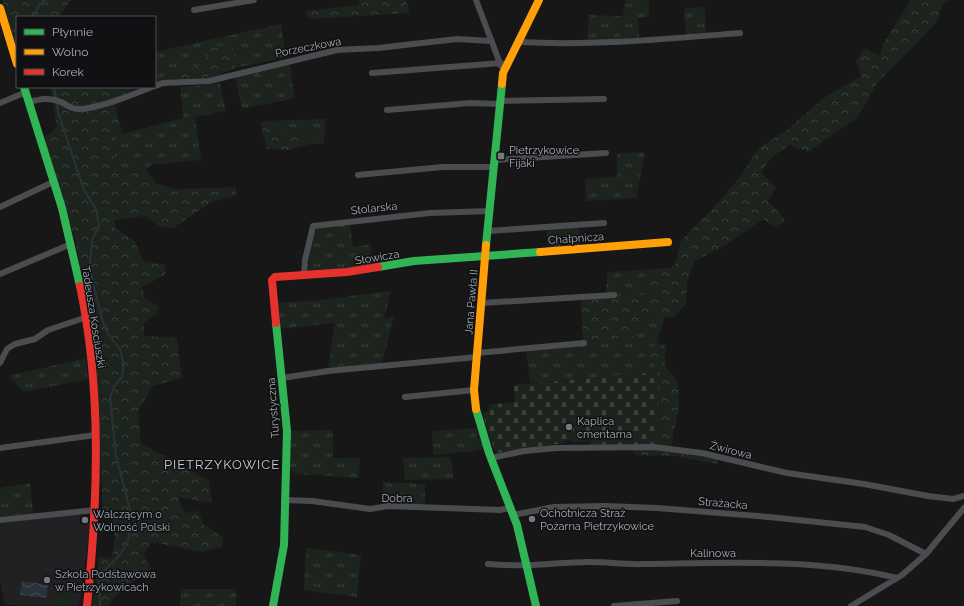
<svg xmlns="http://www.w3.org/2000/svg" width="964" height="606" viewBox="0 0 964 606" font-family="Raleway,sans-serif">
  <style>
    .built { fill: #212123 }
    .grass { fill: url(#grass-tufts) }
    .forest { fill: url(#forest-crowns) }
    .cemetery { fill: url(#cemetery-stones) }
    .pitch { fill: #1d241e }
    .water { fill: url(#water-waves) }
    .lines { fill: none; stroke-linecap: round; stroke-linejoin: round }
    .stream { stroke: #2a3239; stroke-width: 2 }
    .street { stroke: #4b4c50; stroke-width: 6 }
    .fast { stroke: #30b455; stroke-width: 8 }
    .slow { stroke: #ff9f0a; stroke-width: 8 }
    .jam { stroke: #e5322d; stroke-width: 8 }
    .poi-dot { fill: #757880; stroke: #111113; stroke-width: 1.5 }
    .labels { text-anchor: middle; stroke-width: 3; stroke-linejoin: round; paint-order: stroke }
    .street-label { font-size: 11px; fill: #a8adb8; stroke: #111113 }
    .poi-label { font-size: 11px; fill: #a8adb8; stroke: #111113; text-anchor: start }
    .quarter-label { font-size: 13px; letter-spacing: 1px; fill: #c9ccd4; stroke: #111113 }
  </style>
  <defs>
    <pattern id="grass-tufts" width="24" height="20" patternUnits="userSpaceOnUse"><rect width="24" height="20" fill="#1d241e"/><path d="M3 7l-1-3M5 7V3M7 7l1-3M15 17l-1-3M17 17v-4M19 17l1-3" fill="none" stroke="#3b413d"/></pattern>
    <pattern id="forest-crowns" width="20" height="18" patternUnits="userSpaceOnUse"><rect width="20" height="18" fill="#1d241e"/><path d="M2 6a3 3 0 1 1 6 0M12 15a3 3 0 1 1 6 0" fill="none" stroke="#3b413d"/></pattern>
    <pattern id="cemetery-stones" width="16" height="16" patternUnits="userSpaceOnUse"><rect width="16" height="16" fill="#1d241e"/><path d="M2 7V4a2 2 0 0 1 4 0v3zM10 15v-3a2 2 0 0 1 4 0v3z" fill="#3b413d"/></pattern>
    <pattern id="water-waves" width="16" height="10" patternUnits="userSpaceOnUse"><rect width="16" height="10" fill="#2a3239"/><path d="M0 5q4-4 8 0t8 0" fill="none" stroke="#464d54"/></pattern>
  </defs>
  <rect width="100%" height="100%" fill="#171717"/>
  <!-- built -->
  <path class="built" d="M80,514v10h9l-1,20 -9,62 -74,-1 -5,-24v-59z"/>
  <!-- grass -->
  <path class="grass" d="M625,0h24v17l-11,1 1,21 -52,2 2,-26 34,1z
    M705,7l1,27 -20,1 -2,-27z
    M281,24l5,33 -51,11 -3,-25 -28,21 -22,8 -2,7 -25,3v-30z
    M289,62l6,36 -53,11 -7,-33z
    M220,82l6,29 -31,6 6,43 -51,5 -3,6 -34,2 1,-33 8,-6 61,-16 -3,-31 26,-2z
    M326,119l-2,25h-14l-2,-11 -20,2 -22,-14z
    M645,152l-9,46 -50,3 -1,-22 32,-2v-23z
    M350,224l3,23 18,-3 1,22 -64,5 2,-25 5,-19z
    M579,226l1,21 -32,2 -1,-21z
    M670,268l-18,7 -4,20 -32,2 -10,-3 1,-22z
    M391,291l-7,28 10,-3 -12,47 -54,5 7,-45 -55,6 -4,-26 43,-3z
    M648,315l17,1 -8,27 -11,9 13,20 -129,11 -4,-33 57,-9 49,-2z
    M86,358l2,21 -64,13 -16,-16z
    M476,428l8,20 -9,3 -42,4 -1,-24z
    M333,430v28h27l-1,20 -61,-4 -10,-4 1,-39z
    M451,457l3,22 -49,1 -2,-22z
    M383,482l42,2v22l-42,-3z
    M30,483l3,30 -33,4v-29z
    M306,548l55,7 -4,42 -53,-7z
    M181,589h55v17h-56z"/>
  <!-- forest -->
  <path class="forest" d="M2,0h69l-12,17h-42v32z
    M359,0h47l4,13 -101,6 -4,-8 54,-6z
    M911,0h39l-8,4 -5,18 -60,61 -19,34 -50,35 -19,-7 -17,12 -11,16 15,14 -8,14 17,18 -8,9 -14,-9 -42,29 -27,13 -7,22 -1,21 -12,13 -26,-2 -16,24 -49,2 -2,-42 67,-4 4,-20 18,-7 5,-4 6,-23 34,-35 21,-24 23,-34 28,-18 37,-32 37,-22 -5,-16 10,-12 14,9 3,-13z
    M232,43l3,25 -23,9 -32,2 1,-7 23,-8 5,-15z
    M48,87h93l-30,12 4,5 7,30 -8,6 -1,33 34,-2 10,13 20,5 58,-2 2,9 -24,5 -40,27 -12,-1 -17,-11 -30,4 1,8 20,13 8,20 23,4 -1,10 -23,12 3,11 14,9 -2,6 -13,10v13l33,2 5,40 -29,8 -15,25 3,32 68,38 3,22 -34,-6 6,16 14,-2 6,14 19,12 -1,10 -21,5 -49,-10 -9,12 7,14 -2,5 -20,12 -18,17v4h-18l7,-49 13,1 3,-21 -5,-24 -7,2 -7,-163 -21,-113 -31,-101 13,-11 -6,-36z
    M266,121l22,14 20,-2 2,11 -22,6 -21,-1 -7,-27z
    M657,343l10,3c-5,18 -2,22 11,35l1,26 -8,40 -13,-2 1,-73 -13,-20z
    M631,449c29,0 59,2 87,11l-1,4 -43,-8 -39,-1z"/>
  <!-- cemetery -->
  <path class="cemetery" d="M659,372l-1,73h-67l-1,-4 -19,1 -1,-2h-6v3l-68,10 -9,-23 -4,-18 6,-1v-6l26,-3 -1,-17z"/>
  <!-- pitch -->
  <path class="pitch" d="M56,588l17,3 -2,15h-17z"/>
  <!-- water -->
  <path class="water" d="M22,581l26,4 -2,13 -26,-3z"/>
  <g class="lines">
    <!-- stream -->
    <path class="stream" d="M33,17l6,-12 6,-5
      M54,87l2,11
      M57,103l1,9 26,78 12,19 3,17 -7,14 -2,24 3,19 9,36 6,15 12,15 4,16 -2,12 -7,8 -5,12 6,59 14,54 -1,27 -8,17 -19,19 -3,10 1,23"/>
    <!-- street -->
    <path class="street" d="M476,0l25,66
      M194,10l60,-10
      M519,42c74,4 147,-3 221,-9
      M372,73l129,-10 6,2
      M155,86l8,-3 46,-2 128,-31 41,-2 79,-9 34,2
      M500,101l104,-2
      M29,102c11,-3 21,-5 32,0 6,3 10,7 17,7 18,1 56,-15 74,-22
      M0,103l26,-11
      M387,110l84,-7 29,1
      M494,160l112,-7
      M358,175l85,-8h50
      M0,207l53,-25
      M488,231l116,-8
      M0,274l71,-30
      M304,276l1,-16 8,-34 117,-13 59,-2
      M482,303l132,-8
      M477,353l107,-10
      M0,363l7,-14 8,-5 20,-5 13,-9 36,-12
      M282,378l46,-7 149,-14
      M405,397l69,-7
      M0,448l95,-13
      M491,458l33,-7 32,-3 98,-1 48,6 85,20 77,11 64,12 25,3 11,-3
      M284,500l28,1 58,8 18,-3 112,4 10,-2
      M513,515l41,-8 51,-1 52,2 112,9 96,10 24,8 37,19
      M0,520l95,-10
      M488,564c14,1 30,2 45,1 19,-1 38,-3 57,-3 18,0 36,3 54,2 84,-1 172,-6 253,14
      M614,606l63,-5
      M851,606l51,-31 24,-21 38,-46"/>
    <!-- fast -->
    <path class="fast" d="M24,87l38,121 18,78
      M486,245l16,-161
      M378,267l36,-6 126,-9
      M476,409l13,44 28,72 19,81
      M273,606l11,-61 3,-114 -11,-108"/>
    <!-- slow -->
    <path class="slow" d="M0,8l17,56
      M502,84l1,-11 36,-73
      M540,252l128,-10
      M476,409l-2,-19 12,-145"/>
    <!-- jam -->
    <path class="jam" d="M80,286c22,105 18,214 7,320
      M276,323l-4,-43 3,-3 72,-5 31,-5"/>
  </g>
  <!-- markers -->
  <g class="poi-dot">
    <rect x="497" y="152" width="8" height="8" rx="2"/>
    <circle cx="569" cy="427" r="4"/>
    <circle cx="532" cy="519" r="4"/>
    <circle cx="85" cy="520" r="4"/>
    <circle cx="47" cy="580" r="4"/>
  </g>
  <g class="labels">
    <!-- street labels -->
    <g class="street-label">
      <text transform="translate(308 47) rotate(-11)" y="4">Porzeczkowa</text>
      <text transform="translate(374 208) rotate(-6)" y="4">Stolarska</text>
      <text transform="translate(576 238) rotate(-4)" y="4">Chałpnicza</text>
      <text transform="translate(377 257) rotate(-9)" y="4">Słowicza</text>
      <text transform="translate(471 302) rotate(-85)" y="4">Jana Pawła II</text>
      <text transform="translate(94 317) rotate(81)" y="4">Tadeusza Kościuszki</text>
      <text transform="translate(273 408) rotate(-94)" y="4">Turystyczna</text>
      <text transform="translate(731 450) rotate(14)" y="4">Żwirowa</text>
      <text x="397" y="502">Dobra</text>
      <text transform="translate(723 503) rotate(5)" y="4">Strażacka</text>
      <text x="713" y="557">Kalinowa</text>
    </g>
    <!-- poi labels -->
    <g class="poi-label">
      <text x="509" y="154">Pietrzykowice<tspan x="509" dy="13">Fijaki</tspan></text>
      <text x="577" y="425">Kaplica<tspan x="577" dy="13">cmentarna</tspan></text>
      <text x="540" y="517">Ochotnicza Straż<tspan x="540" dy="13">Pożarna Pietrzykowice</tspan></text>
      <text x="93" y="518">Walczącym o<tspan x="93" dy="13">Wolność Polski</tspan></text>
      <text x="55" y="578">Szkoła Podstawowa<tspan x="55" dy="13">w Pietrzykowicach</tspan></text>
    </g>
    <!-- quarter labels -->
    <g class="quarter-label">
      <text x="222" y="469">PIETRZYKOWICE</text>
    </g>
  </g>
  <!-- legend -->
  <rect x="16" y="16" width="140" height="72" fill="#111113" stroke="#4d4f55"/>
  <rect x="24" y="29" width="20" height="6" fill="#30b455" stroke="#4d4f55"/>
  <text x="52" y="36" font-size="12" fill="#a8adb8">Płynnie</text>
  <rect x="24" y="49" width="20" height="6" fill="#ff9f0a" stroke="#4d4f55"/>
  <text x="52" y="56" font-size="12" fill="#a8adb8">Wolno</text>
  <rect x="24" y="69" width="20" height="6" fill="#e5322d" stroke="#4d4f55"/>
  <text x="52" y="76" font-size="12" fill="#a8adb8">Korek</text>
</svg>
